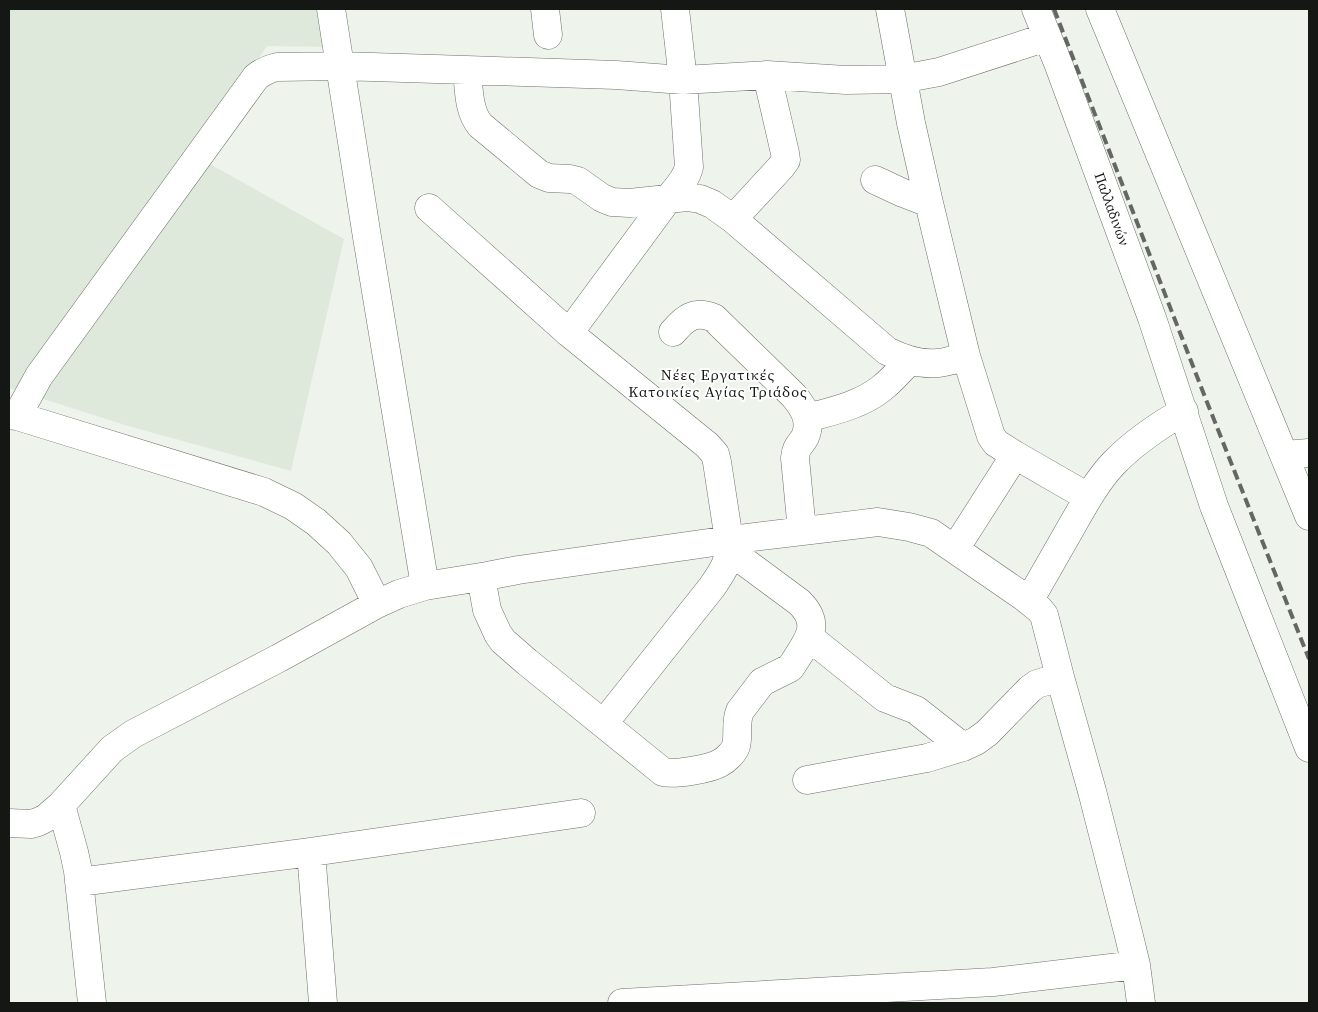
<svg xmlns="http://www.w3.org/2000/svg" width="1318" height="1012" viewBox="0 0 1318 1012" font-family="'Source Serif 4',serif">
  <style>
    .built { fill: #dfe9db }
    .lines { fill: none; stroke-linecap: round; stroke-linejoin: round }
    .minor-casing { stroke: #6c716b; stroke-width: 29 }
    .minor { stroke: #fff; stroke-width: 28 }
    .rail { stroke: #646863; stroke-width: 4; stroke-dasharray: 10 5; stroke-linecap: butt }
    .labels { text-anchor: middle; stroke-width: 4; stroke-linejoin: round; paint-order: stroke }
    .street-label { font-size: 14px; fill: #151715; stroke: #fff }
    .neighbourhood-label { font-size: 15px; letter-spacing: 1px; fill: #151715; stroke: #fff }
  </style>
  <rect width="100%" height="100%" fill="#eef4ec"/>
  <!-- built -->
  <path class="built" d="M9,9h313l5,38 -60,-1 -75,108 152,85 -53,232 -163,-45 -119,-38z"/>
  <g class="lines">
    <!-- minor casing -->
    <g class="minor-casing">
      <path id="minor" d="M331,9l36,228 58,349
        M545,9l3,26
        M890,9l21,114 18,80 37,153 25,80 5,7 19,12
        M1036,9l22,54 94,255 62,188 95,242
        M1100,9l209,507
        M467,70c2,18 1,40 13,55l59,49 10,4 21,1 8,2 24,17 10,4 17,1 58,-6 13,2 12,5 21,15 154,132c16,8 33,14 51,12 10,-1 19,-4 28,-7
        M875,180l28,13 26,10
        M429,208l140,125 138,112 8,9 2,8 12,78c2,20 -6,31 -17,47l-108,136
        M733,219l48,-52 5,-7 -1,-7 -18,-78
        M673,332c12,-14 21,-22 41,-14l80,78c10,12 18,25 11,41 -5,9 -9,9 -10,21l7,73
        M569,333l99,-134c8,-10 18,-19 21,-32l-6,-87 -8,-71
        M9,415l8,1 247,76 29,14 23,16 23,21 20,25 18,36
        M17,416l22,-40 217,-299c6,-5 13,-8 21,-10l63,-1 127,4 149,5 67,5 84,-5 79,5 56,-1 37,-7 108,-35
        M807,418c26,-7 54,-13 75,-30 10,-8 19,-18 27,-27
        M1284,455l25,-2
        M955,549l60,-94 73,42
        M481,577l6,33 11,24 5,7 24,21 136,110c11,3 47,-3 57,-9 6,-3 14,-11 16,-17 3,-11 -1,-24 4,-35l22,-29 28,-14 3,-4c14,-23 30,-39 6,-62l-69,-51
        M1029,601c15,-26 29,-51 44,-77 12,-21 24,-43 40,-60 21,-22 45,-38 71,-53
        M809,637l76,61 31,12 47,37
        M807,780l120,-22 36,-11 13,-6 11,-8 43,-44 7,-5 23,-7
        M61,805l13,47 4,19 14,132
        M9,823l22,1 7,-2 8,-4 15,-13 51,-56 21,-15 146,-76 98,-54 22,-10 26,-8 62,-10 31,-6 211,-30 149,-18 31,5 22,6 93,64 15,12 5,6 16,62 32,114 36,141 8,33 5,38
        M311,852l12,151
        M79,882l232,-30 270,-39
        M622,1003l371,-21 143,-17"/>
    </g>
    <!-- minor -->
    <use href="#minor" class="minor"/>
    <!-- rail -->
    <path class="rail" d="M1054,9l151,388 104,262"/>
  </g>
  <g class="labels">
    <!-- street labels -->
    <g class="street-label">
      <text transform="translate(1112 209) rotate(70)" y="5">Παλλαδινών</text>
    </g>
    <!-- neighbourhood labels -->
    <g class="neighbourhood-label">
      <text x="718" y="380">Νέες Εργατικές<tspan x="718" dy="17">Κατοικίες Αγίας Τριάδος</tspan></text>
    </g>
  </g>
  <!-- border -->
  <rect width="1318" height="1012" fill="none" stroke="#151715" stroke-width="20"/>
</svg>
